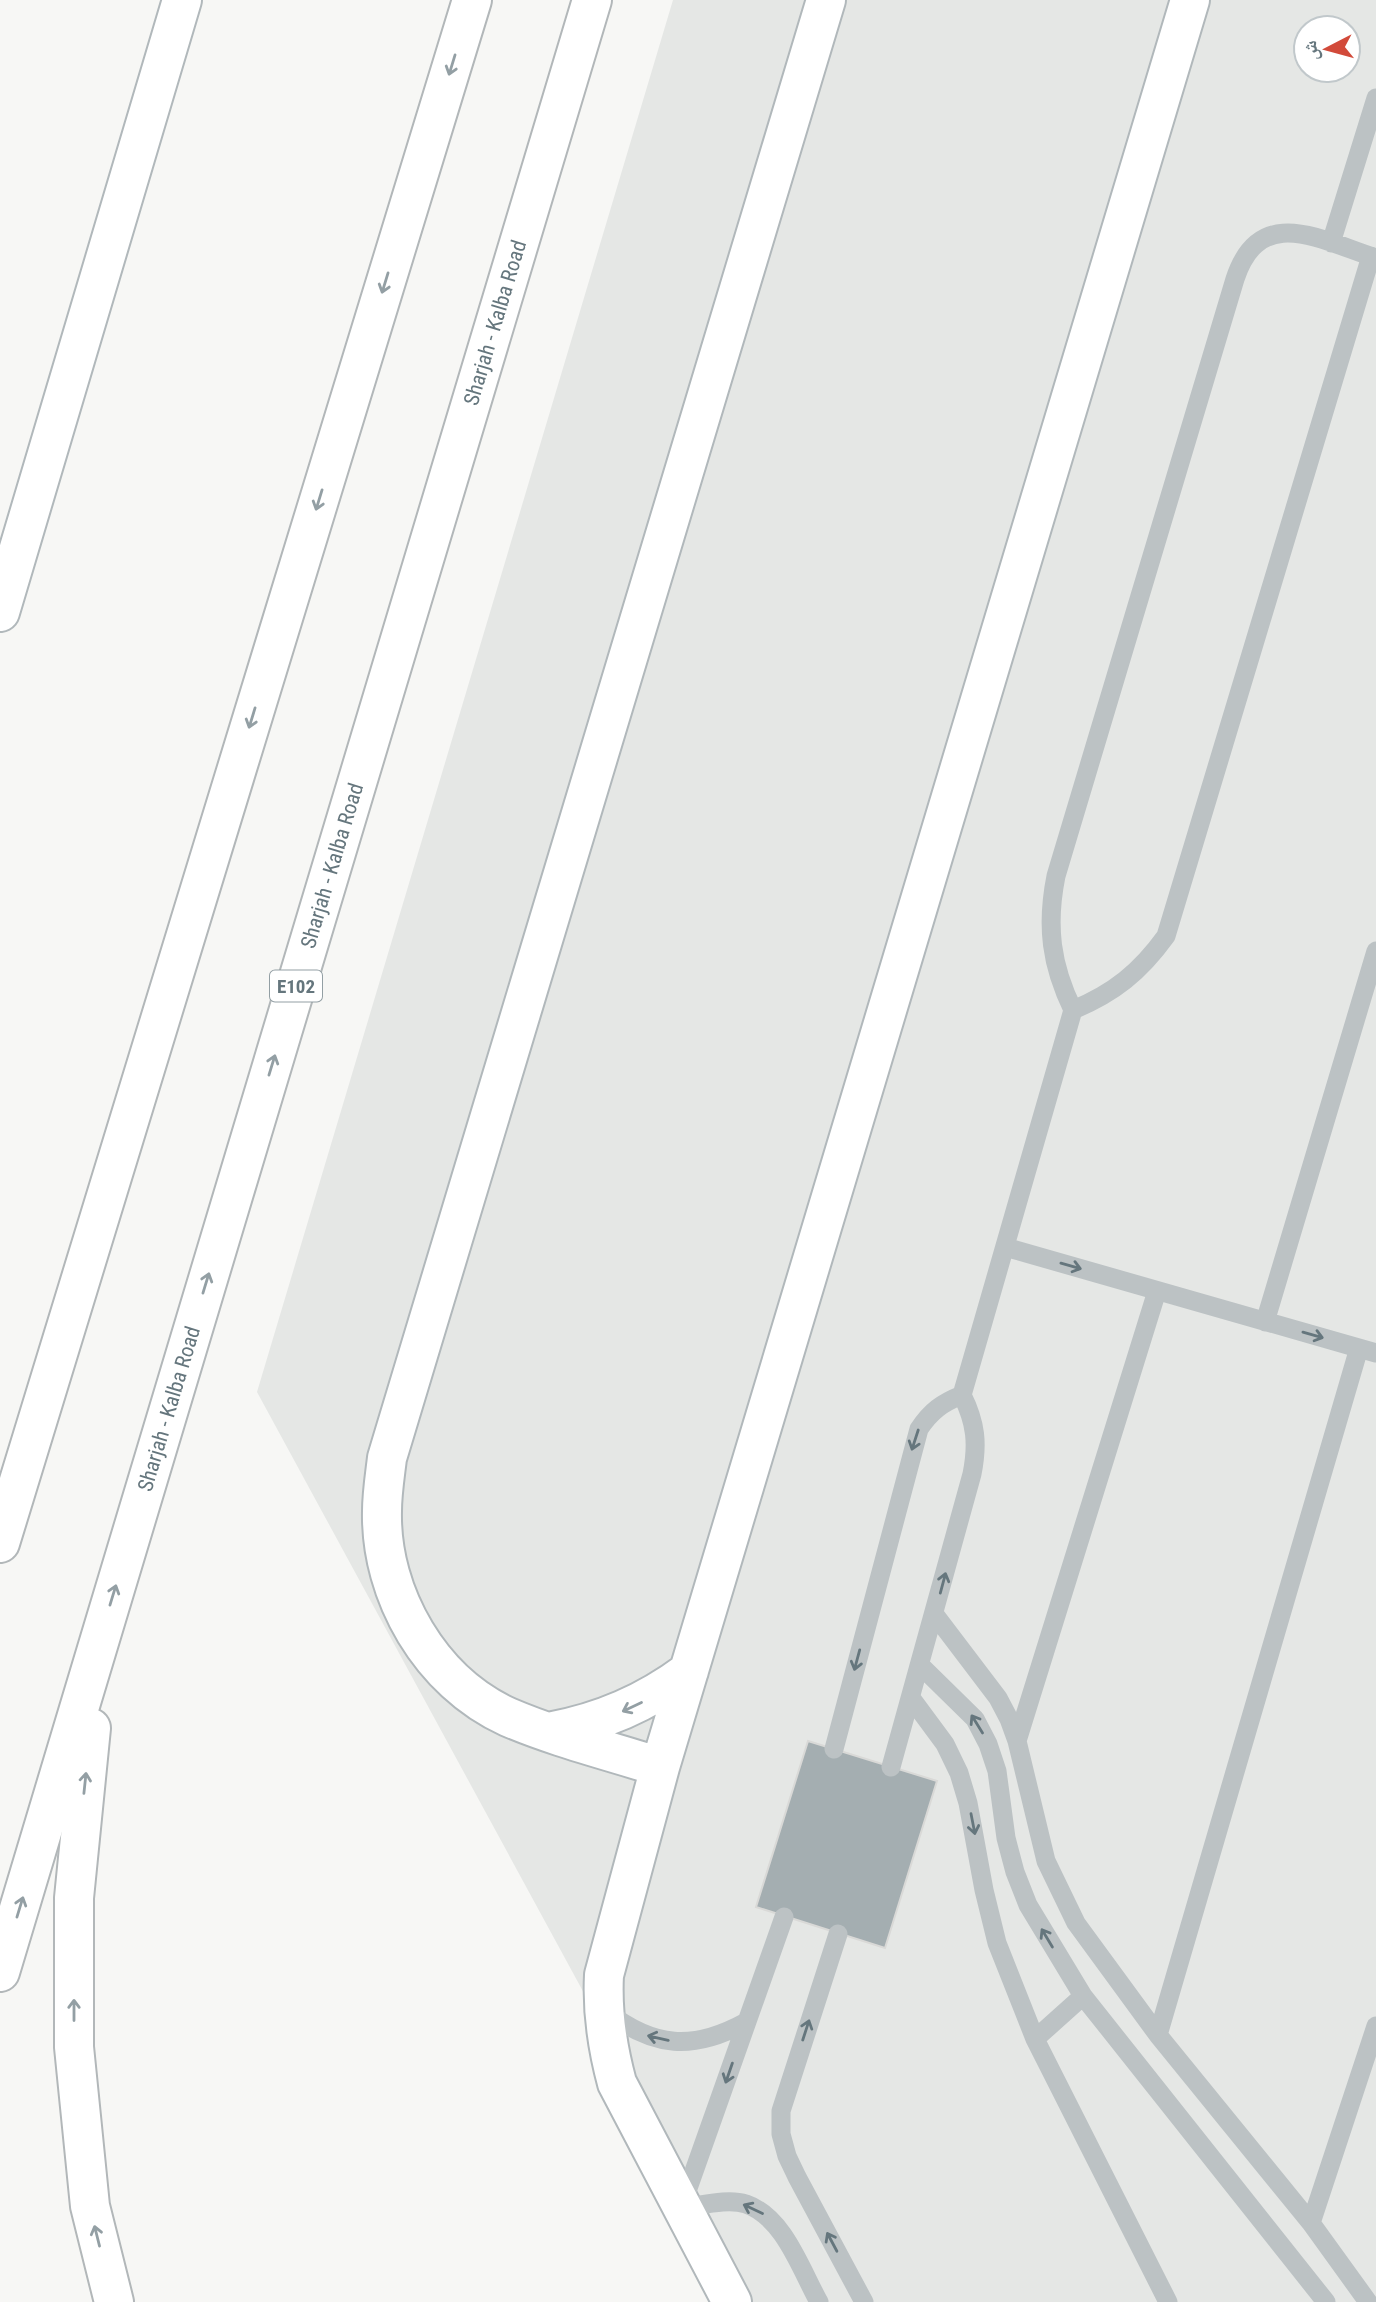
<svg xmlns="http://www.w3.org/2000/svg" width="1376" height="2302" viewBox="0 0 1376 2302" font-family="'Roboto Condensed','Noto Naskh Arabic',sans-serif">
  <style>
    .built { fill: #e5e7e5; fill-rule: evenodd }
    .building { fill: #a4aeb1; stroke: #d9d9d7; stroke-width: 2 }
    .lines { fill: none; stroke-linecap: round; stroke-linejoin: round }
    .secondary-casing { stroke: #b1b8bb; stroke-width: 42 }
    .highway-casing { stroke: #b2b7b9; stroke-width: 42 }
    .lane { stroke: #bcc2c4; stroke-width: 19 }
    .secondary { stroke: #fff; stroke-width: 38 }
    .highway { stroke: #fff; stroke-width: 38 }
    .oneway { stroke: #939fa4 }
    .oneway2 { stroke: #65767d }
    .labels { text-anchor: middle; stroke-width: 7; stroke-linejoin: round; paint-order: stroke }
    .shield { fill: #fff; stroke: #939fa4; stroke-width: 2 }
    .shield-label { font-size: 19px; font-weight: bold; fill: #65767d }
    .street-label { font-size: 21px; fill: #65767d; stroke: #fff }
  </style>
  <rect width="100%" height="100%" fill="#f7f7f5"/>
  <!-- built -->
  <path class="built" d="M673,0h703v2302h-624l-495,-910zM1306,28h42v42h-42z"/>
  <!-- building -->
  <path class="building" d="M808,1741l129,40 -52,167 -129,-41z"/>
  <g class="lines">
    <!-- secondary casing -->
    <g class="secondary-casing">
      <path id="secondary" d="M0,612l182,-612
        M549,1732c53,-10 97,-29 140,-61
        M660,1767c-50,-16 -103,-29 -152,-50 -77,-35 -128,-122 -126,-206 0,-18 3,-36 5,-53l439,-1458
        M732,2302l-115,-219c-10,-37 -15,-70 -13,-108l56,-208 530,-1767"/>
    </g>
    <!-- highway casing -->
    <g class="highway-casing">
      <g id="highway">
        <path d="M0,1543l472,-1543"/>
        <path d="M91,1728l-17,170v149l16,159 24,96"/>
        <path id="s1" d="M0,1972l592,-1972"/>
      </g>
    </g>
    <!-- lane -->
    <path class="lane" d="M1331,243l45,-145
      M1073,1010c41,-17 67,-38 93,-74l205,-680
      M1005,1247l371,106
      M1265,1322l111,-371
      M935,1615l63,83 11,21 8,22 29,120 30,62 82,112 153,188 57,79
      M920,1665l55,54 13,25 9,27 9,67 9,34 13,33 55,91 243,306
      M911,1698l34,46 14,29 9,30 16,87 13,53 38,96 133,263
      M1017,1741l140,-450
      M834,1749l85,-320c12,-18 23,-26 43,-34
      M891,1767l81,-293c6,-30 4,-51 -10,-79l111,-385c-22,-45 -27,-84 -17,-134l179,-597c25,-76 85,-39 141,-21
      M784,1917l-103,291c19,-2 46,-10 65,-4 38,13 55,66 73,98
      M838,1934l-57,177v23l6,22 10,21 67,125
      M606,2011c48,37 87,40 140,11
      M1158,2035l201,-687
      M1035,2039l48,-43
      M1311,2223l65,-197"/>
    <!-- secondary -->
    <use href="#secondary" class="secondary"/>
    <!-- highway -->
    <use href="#highway" class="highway"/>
  </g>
  <!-- one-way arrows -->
  <defs><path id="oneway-shaft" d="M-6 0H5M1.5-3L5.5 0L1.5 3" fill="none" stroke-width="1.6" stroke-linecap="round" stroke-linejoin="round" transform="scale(1.75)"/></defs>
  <g class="oneway">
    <use href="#oneway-shaft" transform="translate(452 65) rotate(107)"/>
    <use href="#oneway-shaft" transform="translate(385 283) rotate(107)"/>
    <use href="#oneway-shaft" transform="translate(319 500) rotate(107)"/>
    <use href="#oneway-shaft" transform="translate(252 718) rotate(107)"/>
    <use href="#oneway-shaft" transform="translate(272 1065) rotate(-73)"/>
    <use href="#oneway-shaft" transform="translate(206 1283) rotate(-73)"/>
    <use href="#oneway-shaft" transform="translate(113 1595) rotate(-73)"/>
    <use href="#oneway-shaft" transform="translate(632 1707) rotate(155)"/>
    <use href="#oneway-shaft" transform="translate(85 1783) rotate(-84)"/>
    <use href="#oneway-shaft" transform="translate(20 1907) rotate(-73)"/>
    <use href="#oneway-shaft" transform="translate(74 2010) rotate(-90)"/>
    <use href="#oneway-shaft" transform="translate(97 2236) rotate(-104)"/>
  </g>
  <g class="oneway2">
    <use href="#oneway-shaft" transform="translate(1071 1266) rotate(16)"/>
    <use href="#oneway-shaft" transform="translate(1313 1335) rotate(16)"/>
    <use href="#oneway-shaft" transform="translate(915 1440) rotate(108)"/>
    <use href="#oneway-shaft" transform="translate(943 1583) rotate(-75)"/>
    <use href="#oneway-shaft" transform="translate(857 1660) rotate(105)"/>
    <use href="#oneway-shaft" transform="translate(977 1724) rotate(-122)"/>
    <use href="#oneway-shaft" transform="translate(973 1824) rotate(79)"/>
    <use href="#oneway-shaft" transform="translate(1047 1938) rotate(-121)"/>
    <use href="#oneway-shaft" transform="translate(806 2030) rotate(-72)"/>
    <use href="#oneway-shaft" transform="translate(658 2038) rotate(-167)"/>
    <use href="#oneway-shaft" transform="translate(729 2073) rotate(109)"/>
    <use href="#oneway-shaft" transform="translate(753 2209) rotate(-155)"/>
    <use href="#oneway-shaft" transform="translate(832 2242) rotate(-118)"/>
  </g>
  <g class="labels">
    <!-- shield labels -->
    <rect class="shield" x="270" y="970.5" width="52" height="31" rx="5"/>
    <g class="shield-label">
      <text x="296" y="993">E102</text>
    </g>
    <!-- street labels -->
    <g class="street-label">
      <text dy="7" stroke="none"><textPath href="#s1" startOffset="1722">Sharjah - Kalba Road</textPath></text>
      <text dy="7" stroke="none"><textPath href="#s1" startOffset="1155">Sharjah - Kalba Road</textPath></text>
      <text dy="7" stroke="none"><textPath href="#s1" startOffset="588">Sharjah - Kalba Road</textPath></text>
    </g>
  </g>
  <!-- north arrow -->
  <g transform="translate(1327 49) rotate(264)"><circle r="33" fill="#ffffff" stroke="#c1c8cb" stroke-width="2"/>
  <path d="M0-5L12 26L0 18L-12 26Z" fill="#d24a3a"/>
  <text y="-10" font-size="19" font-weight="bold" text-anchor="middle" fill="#65767d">ش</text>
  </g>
</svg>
